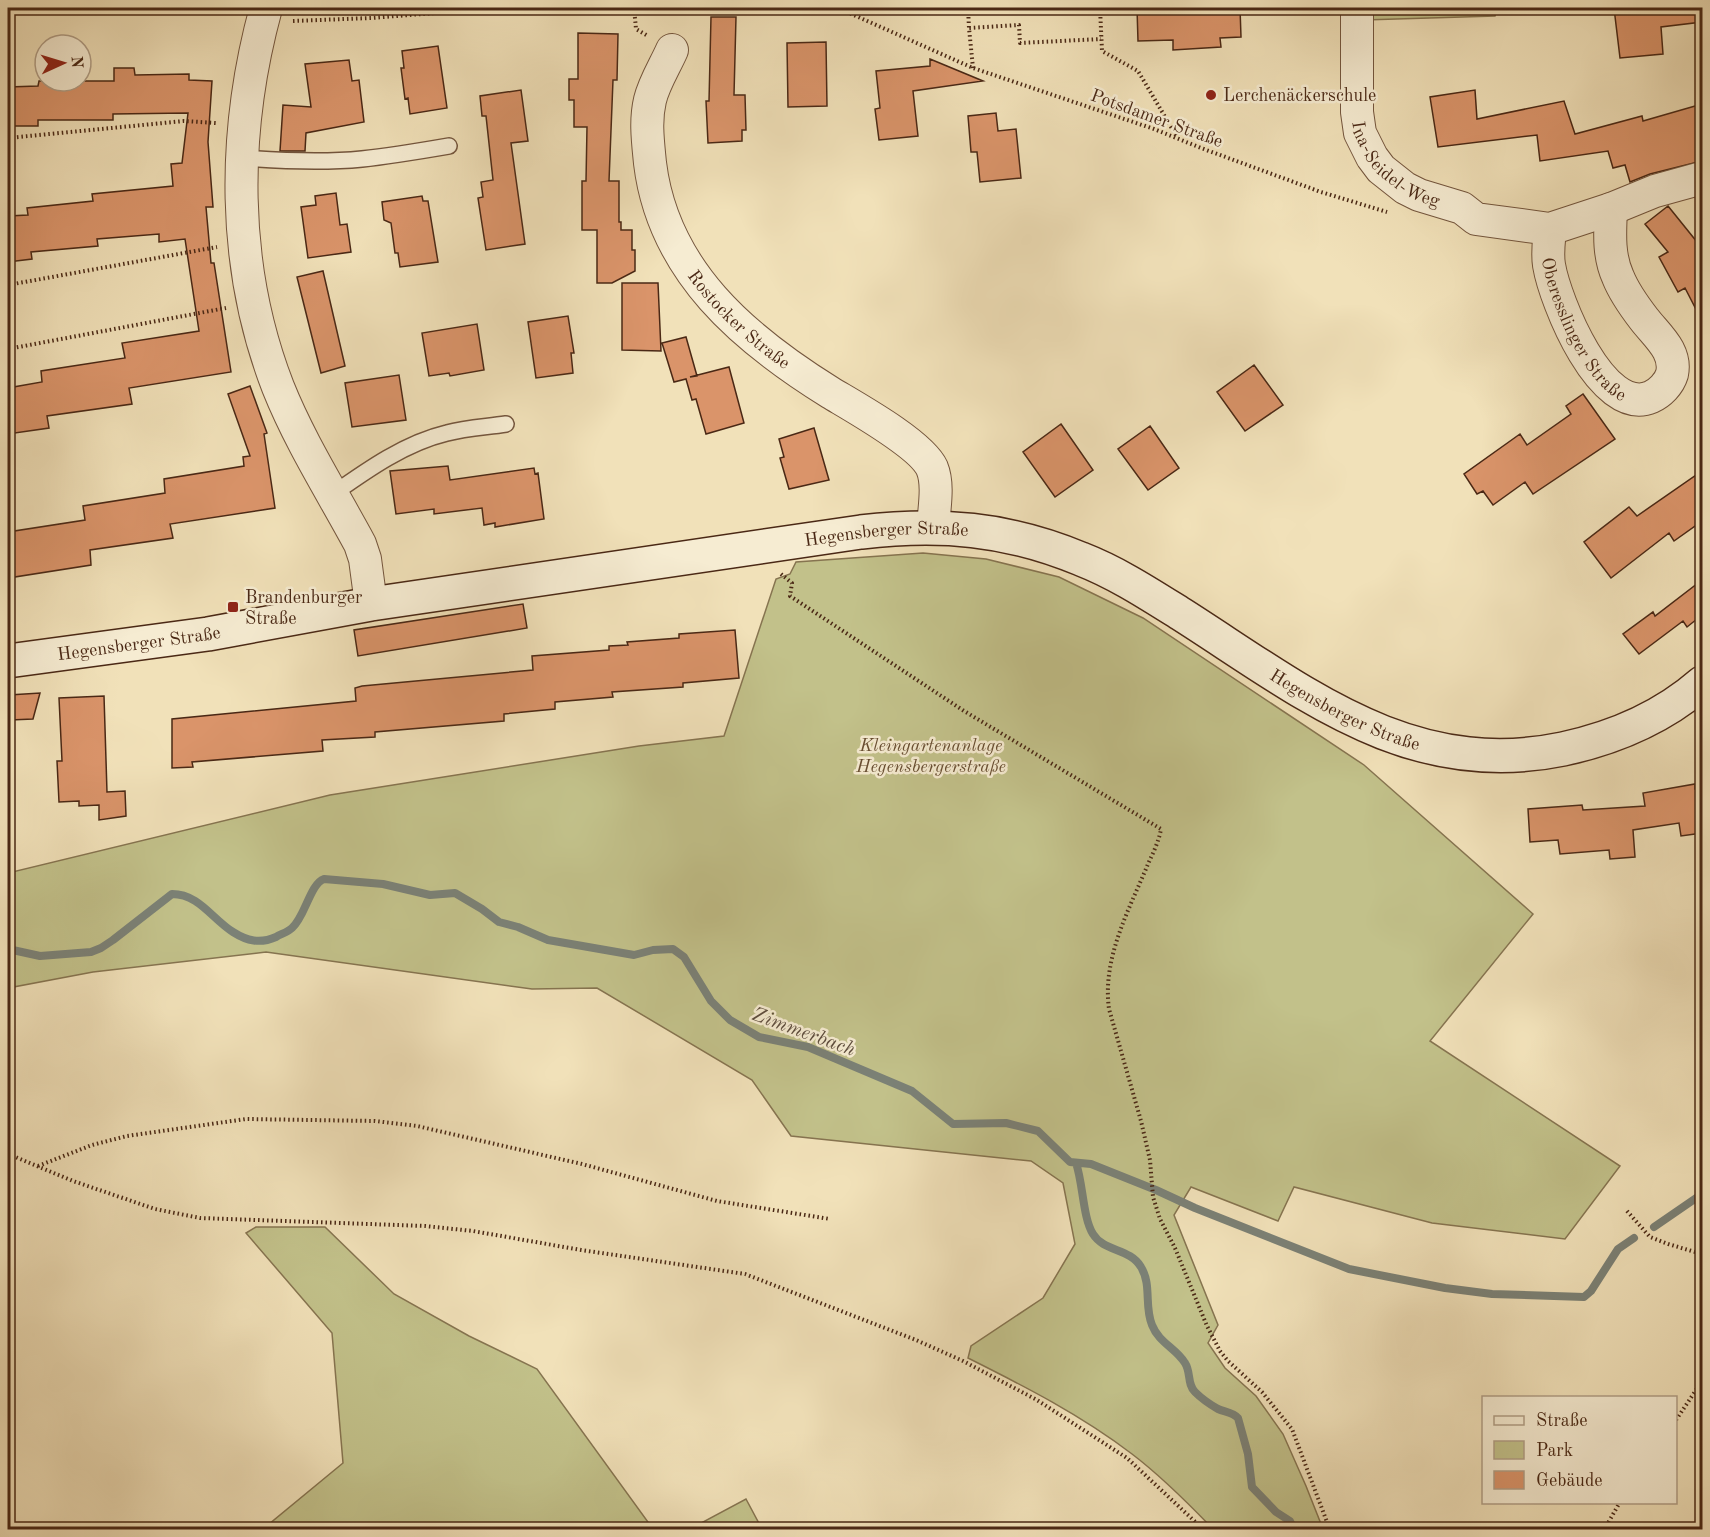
<svg xmlns="http://www.w3.org/2000/svg" width="1710" height="1537" viewBox="0 0 1710 1537" font-family="'Old Standard TT',serif">
  <style>
    .green { fill: #c2c18a; stroke: #867450; stroke-width: 1.5 }
    .lines { fill: none; stroke-linecap: round; stroke-linejoin: round }
    .stream { stroke: #7b8176; stroke-width: 8 }
    .building { fill: #da946a; stroke: #4a2815; stroke-width: 1.5 }
    .lane-casing { stroke: #74563e; stroke-width: 18 }
    .street-casing { stroke: #74563e; stroke-width: 34 }
    .secondary-casing { stroke: #4a2815; stroke-width: 36 }
    .path { stroke: #4a2815; stroke-width: 4; stroke-dasharray: 1.5 3; stroke-linecap: butt }
    .lane { stroke: #f6ecd2; stroke-width: 15 }
    .street { stroke: #f6ecd2; stroke-width: 32 }
    .secondary { stroke: #f6ecd2; stroke-width: 33 }
    .poi-dot { fill: #8f2418; stroke: #f6ecd2; stroke-width: 2 }
    .labels { text-anchor: middle; stroke-width: 5; stroke-linejoin: round; paint-order: stroke }
    .poi-label { font-size: 18px; fill: #4a2815; stroke: #f6ecd2; text-anchor: start }
    .street-label { font-size: 18px; fill: #4a2815; stroke: #f6ecd2 }
    .park-label { font-size: 18px; font-style: italic; fill: #684e32; stroke: #f6ecd2 }
    .water-label { font-size: 20px; font-style: italic; fill: #5e4d3e; stroke: #f6ecd2 }
  </style>
  <rect width="100%" height="100%" fill="#f1e1b9"/>
  <filter id="stains"><feTurbulence type="fractalNoise" baseFrequency=".00333" numOctaves="4"/><feColorMatrix values="0 0 0 0 .2 0 0 0 0 .09 0 0 0 0 .02 0 0 0 .5 -.17"/></filter>
  <radialGradient id="worn" r=".72"><stop offset=".6" stop-color="#630" stop-opacity="0"/><stop offset="1" stop-color="#630" stop-opacity=".3"/></radialGradient>
  <!-- green -->
  <path class="green" d="M1364,8h133l-2,8 -131,4z
    M923,553l63,6 73,18 84,41 221,147 169,149 -103,127 190,125 -55,73 -133,-16 -138,-36 -16,34 -87,-34 -17,28 44,110 -10,18 17,25 31,28 27,38 23,52 17,43h-110c-25,-26 -52,-53 -81,-75 -51,-39 -108,-68 -164,-96l3,-12 72,-48 32,-54 -12,-61 -32,-22 -240,-25 -39,-56 -155,-92 -65,1 -266,-37 -173,20 -85,16v-115l322,-78 309,-49 85,-10 52,-157 14,-5 6,-12z
    M256,1227h69l69,67 75,42 68,33 116,160h-390l80,-66 -11,-130 -86,-100z
    M746,1499l16,30h-72z"/>
  <g class="lines">
    <!-- stream -->
    <path class="stream" d="M8,949l32,7 51,-4 10,-4 12,-8 59,-46c27,0 40,25 61,38 14,9 27,12 43,5 5,-3 12,-5 16,-9 13,-11 18,-44 32,-49l59,5 47,11 25,-2 27,16 17,13 19,5 30,13 86,15 19,-5 20,-1 11,8 27,44 19,19 29,17 49,10 104,44 41,33 53,-1 32,8 32,31 21,2 65,26 39,18 154,61 96,19 47,6 92,3 7,-6 27,-42 16,-11
      M1076,1163c7,20 7,56 17,71 11,18 37,14 48,33 11,18 3,39 11,58 7,18 24,23 33,38 6,9 2,21 10,29 6,6 16,13 23,17 7,3 15,3 20,9l10,36 4,33 24,25 14,9 4,9
      M1654,1227l48,-33"/>
  </g>
  <!-- building -->
  <path class="building" d="M1137,8h103l1,29 -21,1 1,9 -48,3v-10l-35,1z
    M1614,8h88v14l-41,5 2,27 -43,4z
    M711,17h25l-2,78h11l1,35h-4v11l-34,2 -2,-42h3z
    M578,33l40,1 -1,46h-4l-4,101h10v41h2v8h11v20h3v21l-23,12h-15v-53h-15v-49h4l1,-54h-13v-27h-5v-21h9z
    M826,42l1,64 -39,1 -1,-64z
    M438,46l9,62 -37,6 -2,-16 -3,1 -4,-31h3l-2,-17z
    M930,59l53,22 -70,10 5,45 -39,4 -4,-31 5,-1 -4,-37 54,-5z
    M349,60l3,21 7,-1 5,42 -58,11 -1,18h-25l3,-46 28,2 -6,-43z
    M114,68h20l1,7 54,-1v6l23,1 -4,61 5,65h-7l5,56h3l17,109 -102,16 3,16 -85,12 2,12 -41,6v-46l34,-6 -1,-11 84,-13 -3,-15 77,-12 -14,-92 -26,3v-8l-62,5 1,7 -67,6 1,7 -24,3v-46l20,-1 -1,-7 66,-7 -1,-7 81,-8 -2,-22 11,-1 6,-50 -75,1v6h-75v6h-30v-39l30,-1 1,-5h75z
    M521,90l7,51 -17,2 14,101 -39,6 -8,-52 5,-1 -2,-15 12,-2 -7,-64h-4l-2,-20z
    M1475,90l2,29 87,-18 11,33 67,-18 1,5 59,-17v57l-52,13 -20,8 -5,-17 -12,3 -5,-17 -68,10 -3,-26 -99,12 -8,-50z
    M996,113l2,18 18,-2 5,49 -41,4 -3,-30h-6l-3,-36z
    M336,193l4,32 7,-1 4,28 -43,6 -7,-51 15,-2 -1,-9z
    M422,196l1,5h5l10,61 -38,5 -2,-14h-3l-4,-30 -7,-3 -2,-18z
    M1668,206l29,36 5,10v69l-17,-33 -7,4 -19,-35 9,-5 -23,-28z
    M323,271l22,95 -24,7 -24,-96z
    M622,283h36l3,68 -39,-1z
    M568,316l6,37h-3l2,20 -37,5 -8,-56z
    M477,324l7,46 -34,6 -1,-3 -20,3 -7,-43z
    M686,337l11,39 -7,1 39,-10 15,56 -38,11 -10,-35 -4,1 -6,-21 -12,3 -12,-39z
    M1254,365l29,40 -38,26 -28,-39z
    M399,375l7,45 -54,7 -7,-44z
    M250,386l17,47 -3,1 11,74 -105,16 3,14 -83,12 1,15 -83,13v-46l77,-12 -2,-14 82,-13 -1,-14 80,-13 -1,-9 7,-1 -22,-62z
    M1583,394l32,45 -82,55 -8,-12 -32,23 -10,-14 -6,3 -13,-20 56,-40 7,11 44,-31 -5,-8z
    M1061,424l32,46 -38,27 -32,-45z
    M1150,426l29,42 -31,22 -30,-41z
    M814,428l15,52 -40,9 -9,-31 4,-1 -5,-18z
    M448,466l2,14 84,-12 1,6 3,-1 6,46 -49,8v-4l-11,2 -2,-17 -48,6v-5l-38,5 -6,-43z
    M1702,471v50l-28,20 -5,-8 -58,45 -27,-36 45,-35 8,9z
    M1702,580v35l-15,12 -4,-6 -44,33 -16,-20 30,-22 2,4z
    M523,604l4,24 -169,28 -4,-26z
    M735,630l4,48 -56,5v4l-71,5 1,5 -58,5v7l-51,5v7l-129,11v5l-53,3 1,11 -131,11 1,5 -21,1v-49l184,-18 -1,-13 7,-2 171,-16 -1,-14 77,-6v-4l19,-1 -1,-3 52,-4v-4z
    M40,693l-7,26 -23,1 -1,-25z
    M104,696l3,96 18,-1 1,25 -27,4v-15l-20,1v-5l-20,1 -2,-41h5l-3,-63z
    M1695,784v5l7,-1v45l-21,3 -2,-13 -46,7 2,27 -25,2 -1,-9 -49,4 -2,-14 -28,2 -2,-33 54,-4 1,5 62,-4 -2,-13z"/>
  <g class="lines">
    <!-- lane casing -->
    <g class="lane-casing">
      <path id="lane" d="M242,158c40,3 80,5 120,1 29,-3 58,-8 87,-13
        M333,494c34,-24 72,-51 114,-61 19,-5 39,-6 59,-9"/>
    </g>
    <!-- street casing -->
    <g class="street-casing">
      <g id="street">
        <path d="M266,8c-34,124 -35,258 12,379 22,55 54,105 82,157l5,15 6,45"/>
        <path id="s1" d="M1357,8v104l3,21 12,24 9,12 24,19 14,7 43,13 14,11 74,10 61,-20 44,-18 47,-13"/>
        <path id="s2" d="M672,50c-7,16 -18,33 -22,50 -5,21 -2,42 0,63 13,108 94,176 181,230 25,15 90,51 101,75 7,17 2,41 1,59"/>
        <path id="s3" d="M1550,229c-1,12 -3,24 -1,36 6,36 53,153 102,132 9,-4 18,-13 21,-23 5,-23 -15,-38 -28,-55 -10,-13 -20,-27 -26,-42 -10,-22 -8,-45 -7,-68"/>
      </g>
    </g>
    <!-- secondary casing -->
    <g class="secondary-casing">
      <g id="secondary">
        <path id="s4" d="M8,661l200,-27 163,-30 490,-72c78,-9 146,-4 220,27 36,14 68,35 100,55 121,77 228,167 382,135 51,-11 100,-32 139,-66"/>
      </g>
    </g>
    <!-- path -->
    <path class="path" d="M634,8l2,21 12,7
      M838,8l135,60 181,61 47,19 120,44 66,20
      M968,8l1,20
      M1100,8l2,43 36,20 39,66
      M293,21l78,-3 128,-10
      M973,68l-4,-40 50,-3 1,18 81,-4
      M8,138l176,-17 32,2
      M8,285l209,-38
      M8,349l218,-41
      M781,574l11,9 -2,13 174,115 197,118c-2,12 -8,24 -13,35 -19,46 -46,94 -39,145l32,112 9,39 3,37 7,22 15,29 32,78 13,25 8,10 34,31 30,37 38,101
      M8,1154l65,27 82,28 45,9 225,8 48,5 108,19 164,24 171,66 47,21 74,39 90,58 77,72
      M38,1166l54,-21 35,-9 119,-17 129,2 42,5 165,38 135,37 113,18
      M1627,1211l23,26 18,7 34,10
      M1676,1420l26,-39
      M1604,1530l16,-28"/>
    <!-- lane -->
    <use href="#lane" class="lane"/>
    <!-- street -->
    <use href="#street" class="street"/>
    <!-- secondary -->
    <use href="#secondary" class="secondary"/>
  </g>
  <!-- markers -->
  <g class="poi-dot">
    <circle cx="1211" cy="95" r="6"/>
    <rect x="227" y="601" width="12" height="12" rx="3"/>
  </g>
  <g class="labels">
    <!-- poi labels -->
    <g class="poi-label">
      <text x="1223" y="101">Lerchenäckerschule</text>
      <text x="245" y="603">Brandenburger<tspan x="245" dy="21">Straße</tspan></text>
    </g>
    <!-- street labels -->
    <g class="street-label">
      <text transform="translate(1157 118) rotate(20)" y="6">Potsdamer Straße</text>
      <text dy="6" stroke="none"><textPath href="#s1" startOffset="174">Ina-Seidel-Weg</textPath></text>
      <text dy="6" stroke="none"><textPath href="#s2" startOffset="303">Rostocker Straße</textPath></text>
      <text dy="6" stroke="none"><textPath href="#s3" startOffset="110">Oberesslinger Straße</textPath></text>
      <text dy="6" stroke="none"><textPath href="#s4" startOffset="888">Hegensberger Straße</textPath></text>
      <text dy="6" stroke="none"><textPath href="#s4" startOffset="132">Hegensberger Straße</textPath></text>
      <text dy="6" stroke="none"><textPath href="#s4" startOffset="1392">Hegensberger Straße</textPath></text>
    </g>
    <!-- park labels -->
    <g class="park-label">
      <text x="931" y="751">Kleingartenanlage<tspan x="931" dy="21">Hegensbergerstraße</tspan></text>
    </g>
    <!-- water labels -->
    <g class="water-label">
      <text transform="translate(804 1031) rotate(20)" y="7">Zimmerbach</text>
    </g>
  </g>
  <!-- margin -->
  <rect width="1710" height="1537" fill="none" stroke="#f1e1b9" stroke-width="30"/>
  <rect x="9" y="9" width="1692" height="1519" fill="none" stroke="#4a2815" stroke-width="3"/>
  <rect x="15" y="15" width="1680" height="1507" fill="none" stroke="#4a2815" stroke-width="1.5"/>
  <!-- legend -->
  <rect x="1482" y="1396" width="195" height="108" fill="#f6ecd2" stroke="#b19e86" stroke-width="1.5"/>
  <rect x="1494" y="1416" width="30" height="9" fill="#f6ecd2" stroke="#b19e86" stroke-width="1.5"/>
  <text x="1536" y="1426" font-size="18" fill="#4a2815">Straße</text>
  <rect x="1494" y="1441" width="30" height="18" fill="#c2c18a" stroke="#b19e86" stroke-width="1.5"/>
  <text x="1536" y="1456" font-size="18" fill="#4a2815">Park</text>
  <rect x="1494" y="1471" width="30" height="18" fill="#da946a" stroke="#b19e86" stroke-width="1.5"/>
  <text x="1536" y="1486" font-size="18" fill="#4a2815">Gebäude</text>
  <!-- north arrow -->
  <g transform="translate(63 63) rotate(86)"><circle r="28" fill="#f6ecd2" stroke="#b19e86" stroke-width="1.5"/>
  <path d="M0-4.5L10 22L0 15L-10 22Z" fill="#8f2418"/>
  <text y="-9" font-size="16" font-weight="bold" text-anchor="middle" fill="#4a2815">N</text>
  </g>
  <rect width="100%" height="100%" filter="url(#stains)"/>
  <rect width="100%" height="100%" fill="url(#worn)"/>
</svg>
